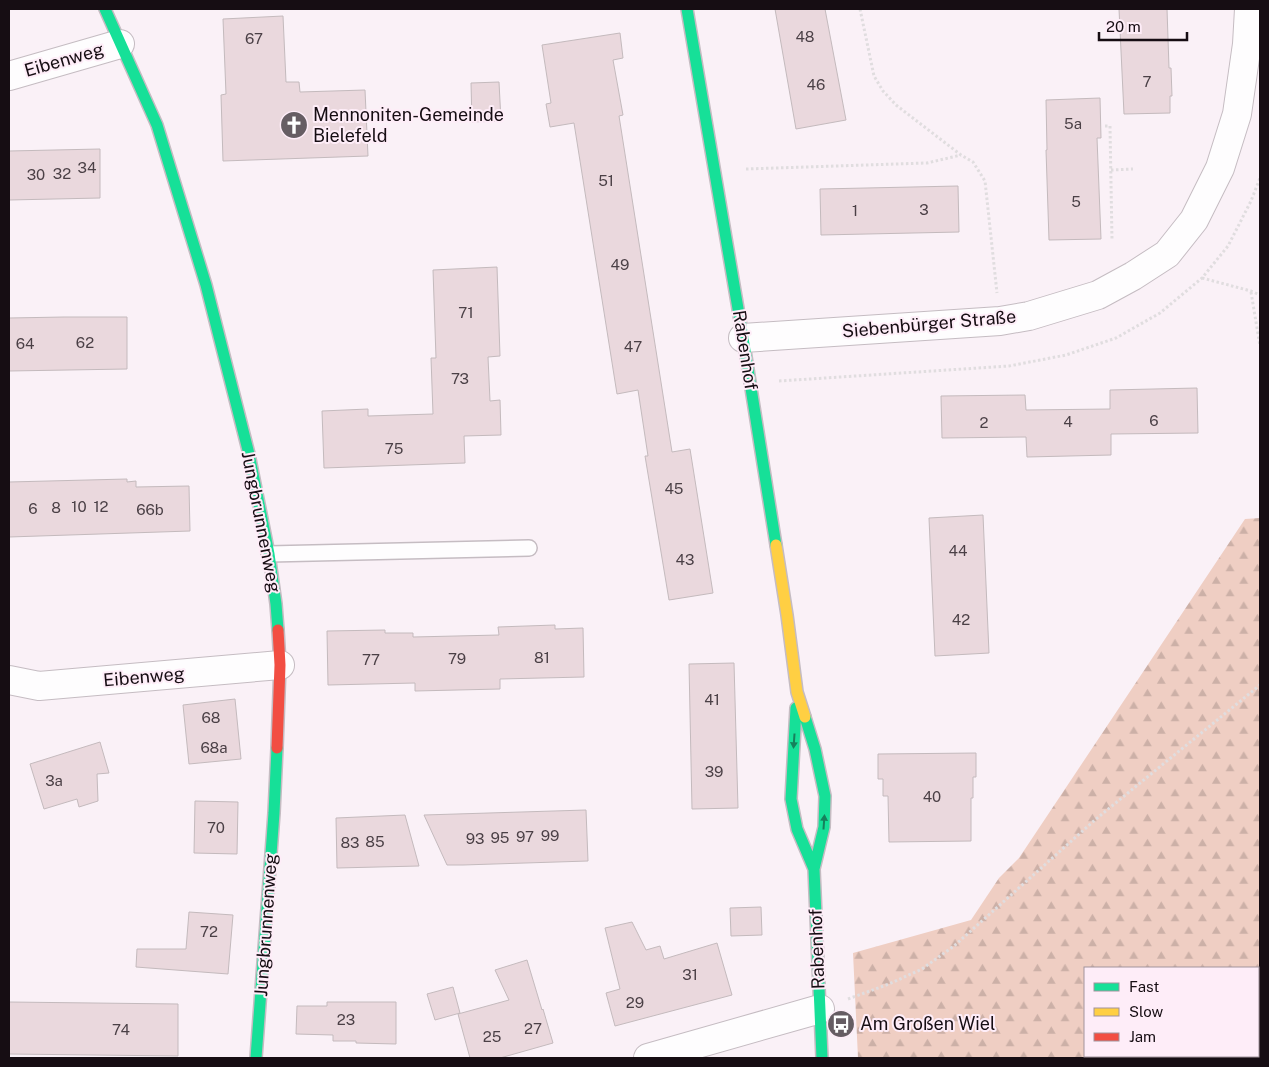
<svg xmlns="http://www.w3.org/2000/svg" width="1269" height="1067" viewBox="0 0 1269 1067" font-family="'Public Sans',sans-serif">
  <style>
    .forest { fill: url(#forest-firs); fill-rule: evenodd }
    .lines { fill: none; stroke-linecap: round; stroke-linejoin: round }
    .stream { stroke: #d8ddf7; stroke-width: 9 }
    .building { fill: #ead8dd; stroke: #c4babd }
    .lane-casing { stroke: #c5bcc2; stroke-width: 18 }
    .street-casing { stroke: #c5bcc2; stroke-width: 30 }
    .fast-casing { stroke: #c5bcc2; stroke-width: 14 }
    .slow-casing { stroke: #c5bcc2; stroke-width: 14 }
    .jam-casing { stroke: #c5bcc2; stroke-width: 14 }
    .path { stroke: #e0dddf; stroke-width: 3; stroke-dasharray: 2.5 2.5; stroke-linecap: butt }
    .lane { stroke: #fefdfe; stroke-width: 15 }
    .street { stroke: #fefdfe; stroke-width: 28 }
    .fast { stroke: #16e098; stroke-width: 11 }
    .slow { stroke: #ffcf43; stroke-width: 11 }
    .jam { stroke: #f24e42; stroke-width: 11 }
    .oneway { fill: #16815c }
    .labels { text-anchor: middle; stroke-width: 4; stroke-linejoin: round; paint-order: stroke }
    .number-label { font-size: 15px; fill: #4b4046 }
    .street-label { font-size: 18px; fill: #160d13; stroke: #feedf8 }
    .poi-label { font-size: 18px; fill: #160d13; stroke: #feedf8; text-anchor: start }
  </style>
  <defs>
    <pattern id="forest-firs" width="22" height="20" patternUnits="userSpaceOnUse" patternTransform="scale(1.25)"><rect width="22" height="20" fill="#efcec3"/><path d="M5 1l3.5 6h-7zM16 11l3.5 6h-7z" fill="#ccb0a7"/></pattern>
  </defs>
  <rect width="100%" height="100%" fill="#faf1f7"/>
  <!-- forest -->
  <path class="forest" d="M1260,518v540h-402l-5,-105 118,-33 28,-42 20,-20 226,-339zM1085,968h173v88h-173z"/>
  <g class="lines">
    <!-- stream -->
    <path class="stream" d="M1258,1008l2,-1
      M1103,1058l7,-2"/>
  </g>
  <!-- building -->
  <path class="building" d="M775,9h50l21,111 -50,9z
    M1119,9h48l2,59h2l1,28h-2v17l-46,1z
    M283,16l3,66h13l1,10 65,-2 3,66 -145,5 -2,-66 5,-1 -3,-75z
    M620,33l3,25 -10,2 10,55 -4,1 53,336 18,-3 23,144 -44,7 -24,-144h3l-10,-66 -21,4 -43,-271 -24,4 -4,-23 5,-1 -9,-58z
    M499,82l2,39 -29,1 -1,-39z
    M1100,98l1,40h-4l4,101 -52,1 -3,-90h1l-1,-50z
    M100,149v49l-91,2v-49z
    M958,186l1,46 -138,3 -1,-46z
    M497,267l3,89 -12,1 2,44 10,-1 1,35 -37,1 1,27 -141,5 -2,-57 46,-2v7l65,-2 -2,-56h5l-3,-88z
    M64,317h63v52l-118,2v-53z
    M1197,388l1,45 -87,1v21l-84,2 -1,-20 -84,1 -1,-42 84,-1 1,15 84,-1v-19z
    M127,479v3l9,-1v6l53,-1 1,45 -181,6v-55z
    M983,515l6,138 -54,3 -6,-138z
    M555,625v4l28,-1 1,49 -84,2v10l-85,2v-8l-87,2 -1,-54 58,-1v3h28v4l86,-2 -1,-8z
    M734,663l4,145 -46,1 -3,-145z
    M235,699l6,60 -52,5 -6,-59z
    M100,742l9,31 -12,1 1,27 -19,6 -2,-8 -33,10 -14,-45z
    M976,753v24h-3v21h-2v43l-82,1 -1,-46h-5v-17h-5v-25z
    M195,801l43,1 -1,52 -43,-1z
    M586,810l2,51 -125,4h-16l-23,-50z
    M405,815l14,51 -82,2 -1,-50z
    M761,907l1,28 -31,1 -1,-28z
    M189,912l44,3 -5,59 -92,-7 1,-18h49z
    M632,922l14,28 14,-4 4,13 53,-16 15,52 -117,31 -9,-33 14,-4 -15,-61z
    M527,960l15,50 1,-1 10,34 -53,15h-30l-12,-44 51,-14 -14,-30z
    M453,987l7,26 -25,7 -8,-26z
    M9,1002l169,2v52l-169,-2z
    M327,1002h69v42l-40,-1v-2h-23v-6l-37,-1 1,-28h30z"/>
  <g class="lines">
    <!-- lane casing -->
    <g class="lane-casing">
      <path id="lane" d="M269,554l260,-6"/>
    </g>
    <!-- street casing -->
    <g class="street-casing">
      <path id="street" d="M9,76l111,-32
        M743,338l257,-17 29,-5 69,-21 35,-19 34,-22 27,-34 26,-52 17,-54 10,-70 2,-35
        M9,680l30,6 241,-21
        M648,1058l172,-49"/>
    </g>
    <!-- fast casing -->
    <g class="fast-casing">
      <path id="fast" d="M105,9l52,116 49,160 43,169 20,100 7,50 2,26
        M687,9l56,329 33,207
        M796,708l-5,91 6,30 17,40
        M805,717l10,32 10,47 -1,31 -10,42 8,189
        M256,1058l18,-245 3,-65"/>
    </g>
    <!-- slow casing -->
    <g class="slow-casing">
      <path id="slow" d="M776,545l11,70 10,77 8,25"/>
    </g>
    <!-- jam casing -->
    <g class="jam-casing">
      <path id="jam" d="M277,748l3,-83 -2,-35"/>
    </g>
    <!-- path -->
    <path class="path" d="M860,9l14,67 9,15 13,14 65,50 12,7 12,19 12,112
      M1105,126h5l2,114
      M746,169l181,-6 34,-8
      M1111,170l22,-1
      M1202,278l49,13 9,4
      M1251,292l9,54
      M779,381l230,-15 57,-11 50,-17 44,-25 42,-35 26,-32 23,-45 9,-23
      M848,999l41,-15 33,-15 32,-23 142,-127 164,-134"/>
    <!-- lane -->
    <use href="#lane" class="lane"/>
    <!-- street -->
    <use href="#street" class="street"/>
    <!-- fast -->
    <use href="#fast" class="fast"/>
    <!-- slow -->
    <use href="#slow" class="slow"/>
    <!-- jam -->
    <use href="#jam" class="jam"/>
  </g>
  <!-- one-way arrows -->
  <defs><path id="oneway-solid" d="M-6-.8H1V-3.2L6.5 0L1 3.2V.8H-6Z" transform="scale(1.25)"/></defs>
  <g class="oneway">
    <use href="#oneway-solid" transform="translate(794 741) rotate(94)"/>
    <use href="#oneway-solid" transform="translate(824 822) rotate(-86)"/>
  </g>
  <!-- icons -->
  <defs>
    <g id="church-disc" transform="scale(1.4375)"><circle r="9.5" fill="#665d63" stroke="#feedf8"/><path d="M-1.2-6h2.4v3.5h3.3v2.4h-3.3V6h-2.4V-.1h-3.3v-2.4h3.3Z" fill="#fff"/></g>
    <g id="bus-disc" transform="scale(1.4375)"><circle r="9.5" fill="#665d63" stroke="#feedf8"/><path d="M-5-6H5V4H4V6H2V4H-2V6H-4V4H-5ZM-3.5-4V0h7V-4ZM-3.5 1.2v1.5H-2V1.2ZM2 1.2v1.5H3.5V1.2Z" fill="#fff"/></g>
  </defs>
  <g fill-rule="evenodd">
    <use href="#church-disc" x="294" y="125"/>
    <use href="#bus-disc" x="841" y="1024"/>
  </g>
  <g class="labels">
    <!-- number labels -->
    <g class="number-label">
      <text x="805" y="42">48</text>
      <text x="254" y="44">67</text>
      <text x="1147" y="87">7</text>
      <text x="816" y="90">46</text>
      <text x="1073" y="129">5a</text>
      <text x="87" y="173">34</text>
      <text x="62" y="179">32</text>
      <text x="36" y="180">30</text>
      <text x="606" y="186">51</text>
      <text x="1076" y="207">5</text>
      <text x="924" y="215">3</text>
      <text x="855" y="216">1</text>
      <text x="620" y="270">49</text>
      <text x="466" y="318">71</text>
      <text x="85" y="348">62</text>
      <text x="25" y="349">64</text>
      <text x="633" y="352">47</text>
      <text x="460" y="384">73</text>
      <text x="1154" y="426">6</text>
      <text x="1068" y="427">4</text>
      <text x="984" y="428">2</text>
      <text x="394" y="454">75</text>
      <text x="674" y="494">45</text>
      <text x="79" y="512">10</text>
      <text x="101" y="512">12</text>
      <text x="56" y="513">8</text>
      <text x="33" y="514">6</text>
      <text x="150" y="515">66b</text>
      <text x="958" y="556">44</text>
      <text x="685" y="565">43</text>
      <text x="961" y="625">42</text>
      <text x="542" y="663">81</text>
      <text x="457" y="664">79</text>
      <text x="371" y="665">77</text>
      <text x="712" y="705">41</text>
      <text x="211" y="723">68</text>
      <text x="214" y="753">68a</text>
      <text x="714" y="777">39</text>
      <text x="54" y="786">3a</text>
      <text x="932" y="802">40</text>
      <text x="216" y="833">70</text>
      <text x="550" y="841">99</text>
      <text x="525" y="842">97</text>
      <text x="500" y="843">95</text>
      <text x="475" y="844">93</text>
      <text x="375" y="847">85</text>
      <text x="350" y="848">83</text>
      <text x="209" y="937">72</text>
      <text x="690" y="980">31</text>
      <text x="635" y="1008">29</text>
      <text x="346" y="1025">23</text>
      <text x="533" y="1034">27</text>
      <text x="121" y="1035">74</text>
      <text x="492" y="1042">25</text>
    </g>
    <!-- street labels -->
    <g class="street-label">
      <text transform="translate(64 60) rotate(-16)" y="6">Eibenweg</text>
      <text transform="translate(929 324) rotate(-5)" y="6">Siebenbürger Straße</text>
      <text transform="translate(745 350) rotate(81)" y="6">Rabenhof</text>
      <text transform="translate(261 522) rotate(79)" y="6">Jungbrunnenweg</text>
      <text transform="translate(144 677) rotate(-5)" y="6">Eibenweg</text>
      <text transform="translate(266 925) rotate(-86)" y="6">Jungbrunnenweg</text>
      <text transform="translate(817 949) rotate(-92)" y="6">Rabenhof</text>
    </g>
    <!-- poi labels -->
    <g class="poi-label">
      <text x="313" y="121">Mennoniten-Gemeinde<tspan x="313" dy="21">Bielefeld</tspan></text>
      <text x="860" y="1030">Am Großen Wiel</text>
    </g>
  </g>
  <!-- border -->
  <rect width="1269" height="1067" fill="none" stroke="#160d13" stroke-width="20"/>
  <!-- legend -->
  <rect x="1084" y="967" width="175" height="90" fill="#feedf8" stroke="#a1939c"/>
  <rect x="1094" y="983" width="25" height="8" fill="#16e098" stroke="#a1939c"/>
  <text x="1129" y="992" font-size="15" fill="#160d13">Fast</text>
  <rect x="1094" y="1008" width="25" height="8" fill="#ffcf43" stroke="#a1939c"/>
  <text x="1129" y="1017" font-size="15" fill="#160d13">Slow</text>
  <rect x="1094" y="1033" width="25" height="8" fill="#f24e42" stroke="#a1939c"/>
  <text x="1129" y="1042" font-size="15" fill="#160d13">Jam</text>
  <!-- scale -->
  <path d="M1099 32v8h88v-8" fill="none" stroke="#160d13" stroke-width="2.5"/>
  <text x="1106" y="32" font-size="15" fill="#160d13" stroke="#feedf8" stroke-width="4" paint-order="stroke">20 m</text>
</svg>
